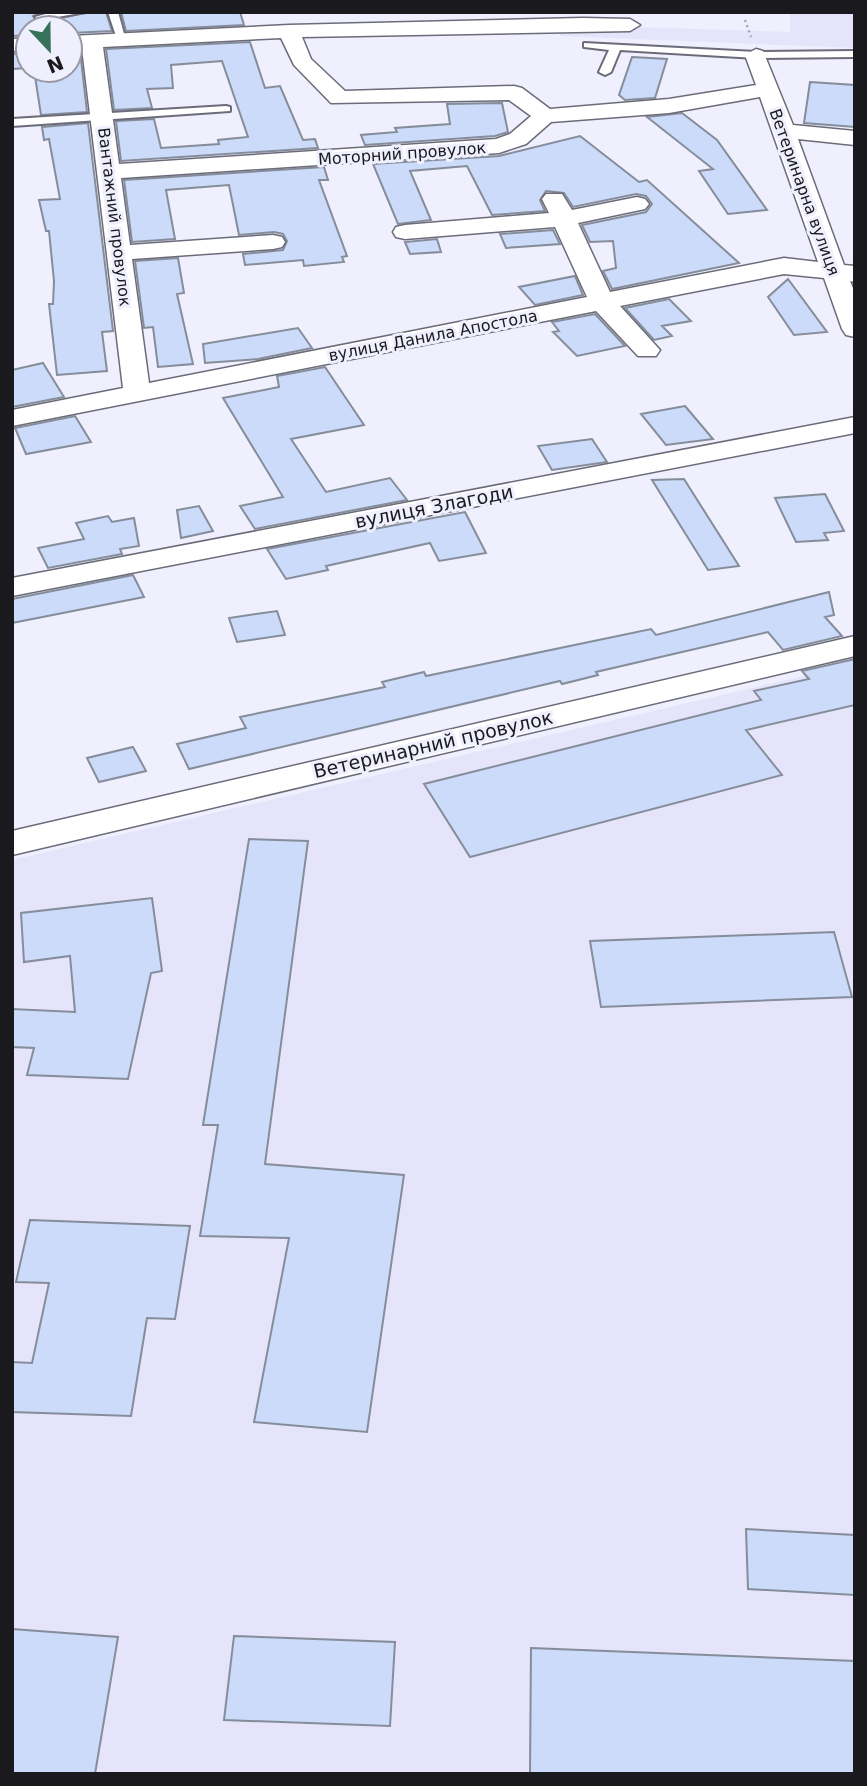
<svg xmlns="http://www.w3.org/2000/svg" width="867" height="1786" viewBox="0 0 867 1786" font-family="'DejaVu Sans',sans-serif">
  <style>
    .built { fill: #e5e4fb }
    .building { fill: #cbdbf9; stroke: #868d9a; stroke-width: 2 }
    .lines { fill: none; stroke-linecap: round; stroke-linejoin: round }
    .lane-casing { stroke: #6c6b79; stroke-width: 4 }
    .street-casing { stroke: #6c6b79; stroke-width: 3 }
    .path { stroke: #a6a6b1; stroke-width: 2.5; stroke-dasharray: 2 3.5; stroke-linecap: butt }
    .lane { fill: #fff; fill-rule: evenodd }
    .street { fill: #fff; fill-rule: evenodd }
    .labels { text-anchor: middle; stroke-width: 6; stroke-linejoin: round; paint-order: stroke }
    .far-street-label { font-size: 16px; fill: #19191e; stroke: #efeffe }
    .street-label { font-size: 19px; fill: #19191e; stroke: #efeffe }
  </style>
  <rect width="100%" height="100%" fill="#efeffe"/>
  <!-- built -->
  <path class="built" d="M790,12h65v36l-295,-12 2,-9 72,4 1,-4 155,5z
    M855,664v1110h-843v-914z"/>
  <!-- building -->
  <path class="building" d="M12,12h30l-9,4 7,7 48,-11h18l6,19 -42,2v-5h-42v7l-16,1z
    M121,12h119l4,13 -118,6z
    M250,42l15,46 15,-2 23,54 12,-1 3,9 -197,13 -5,-40 38,-2 7,29 58,-4 -1,-4 30,-3 -26,-76 -51,4 2,23 -26,1 5,19 -38,2 -8,-61z
    M70,51h10l7,61 -46,3 -7,-45h36z
    M28,53v15l-16,1v-15z
    M632,57l35,2 -12,39 -30,2 -6,-5z
    M810,82l45,3v42l-51,-4z
    M502,103l6,29 -13,4 -130,9 -4,-10 36,-3 -2,-4 55,-4 -3,-20z
    M682,113l35,27 50,70 -39,4 -29,-43 14,-2 -66,-52z
    M88,123l25,208 -11,1 5,39 -50,4 -8,-71h4l1,-23 -5,-50h-3l-7,-31 21,-1 -11,-60 -5,1 -2,-13z
    M580,136l59,46 8,-2 92,83 -127,26 -9,-18 13,-3 -3,-27 -23,1 -8,-17 64,-13 6,-8 -6,-8 -10,-2 -63,13 -9,-14 -18,-2 -6,9 5,11 -53,4 -25,-49 -57,5 21,49 -33,4 -25,-60 126,-8z
    M324,167l4,13h-9l28,76 -5,1 2,5 -40,4 -1,-6 -58,5 -2,-11 40,-4 4,-9 -4,-7 -9,-2 -35,3 -10,-50 -63,5 9,49 -43,3 -8,-62z
    M553,230l7,14 -54,4 -6,-14z
    M437,239l4,13 -31,2 -5,-12z
    M178,258l6,35 -7,1 16,70 -35,3 -5,-40 -9,1 -9,-67z
    M575,276l8,19 -48,10 -16,-18z
    M788,279l39,53 -33,3 -26,-38z
    M669,299l22,22 -29,5 10,10 -18,4 -29,-32z
    M595,314l30,32 -48,10 -24,-24 6,-1 -7,-9z
    M298,328l14,20 -54,11 -53,4 -2,-19z
    M43,363l21,34 -52,10v-37z
    M325,367l39,58 -73,14 35,53 64,-14 17,22 -152,29 -15,-23 43,-9 -60,-99 56,-11 -2,-11z
    M685,406l28,33 -47,6 -25,-31z
    M75,416l16,26 -65,12 -11,-26z
    M592,439l15,23 -55,8 -14,-24z
    M684,479l55,87 -31,4 -56,-90z
    M825,494l19,37 -20,2 4,7 -32,2 -21,-44z
    M199,506l14,25 -32,7 -4,-28z
    M465,512l21,41 -47,8 -9,-18 -104,23 2,4 -42,9 -19,-30z
    M108,516l4,6 22,-4 5,28 -19,3 2,5 -74,14 -10,-20 46,-9 -8,-16z
    M133,575l11,22 -132,26v-24z
    M829,592l5,23 -9,2 17,19 -59,14 -15,-18 -172,40 2,3 -36,9 -2,-3 -371,88 -12,-25 69,-16 -6,-11 145,-30 -3,-5 42,-10 2,4 225,-47 5,6z
    M277,611l8,24 -48,7 -8,-24z
    M855,659v46l-109,25 36,45 -312,82 -46,-73 337,-84 -7,-9 55,-12 -7,-8z
    M133,747l13,24 -47,11 -12,-24z
    M249,839l59,2 -43,323 139,11 -37,257 -113,-10 35,-184 -89,-2 18,-111h-15z
    M152,898l10,73 -11,2 -23,106 -101,-4 7,-27 -22,-1v-38l63,3 -5,-56 -46,6 -3,-49z
    M834,932l18,65 -251,10 -11,-66z
    M30,1220l160,6 -15,93 -28,-1 -16,98 -119,-4v-50l20,1 17,-80 -33,-1z
    M746,1529l109,6v60l-107,-6z
    M12,1629l106,8 -23,137h-83z
    M234,1636l161,6 -5,84 -166,-6z
    M531,1648l324,13v113h-325z"/>
  <g class="lines">
    <!-- lane casing -->
    <g class="lane-casing">
      <path id="lane" d="M53,12h33l-46,8 -5,-3z
        M108,12h10l8,29 -9,-2z
        M584,43l172,9 99,-1v6l-99,1 -136,-8 -9,22 -6,3 -6,-3 10,-22 -25,-3z
        M226,106l4,1v4l-218,15v-7z"/>
    </g>
    <!-- street casing -->
    <g class="street-casing">
      <path id="street" d="M583,18l47,1 10,6 -10,6 -328,6 9,22 34,32 169,-5 8,2 28,21 119,-10 87,-14 -11,-30 11,-6 7,2 30,74 62,6v14l-57,-6 46,126 11,1v16l-5,-1 5,12v44l-9,-2 -4,-6 -18,-51 -40,-4 -164,32 40,44 -4,6h-18l-42,-45 -584,115v-16l111,-22 -41,-340h-12v-12l219,-11zM281,38l13,27 37,38 178,-3 22,16 -21,18 -14,5 -377,25 -16,-117zM760,97l58,165 -34,-4 -174,34 -32,-69 67,-14 4,-5 -4,-5 -8,-2 -65,13 -10,-16h-16l-4,5 7,14 -144,12 -9,2 -3,5 3,5 9,2 150,-12 32,70 -438,86 -17,-124 141,-10 9,-2 3,-5 -3,-5 -9,-2 -143,10 -9,-67 378,-25 27,-9 25,-22 118,-9z
        M28,38v12l-16,1v-12z
        M855,417v16l-843,163v-18z
        M855,636v20l-843,199v-24z"/>
    </g>
    <!-- path -->
    <path class="path" d="M745,20l6,17"/>
    <!-- lane -->
    <use href="#lane" class="lane"/>
    <!-- street -->
    <use href="#street" class="street"/>
  </g>
  <g class="labels">
    <!-- far-street labels -->
    <g class="far-street-label">
      <text transform="translate(402 153) rotate(-4)" y="6">Моторний провулок</text>
      <text transform="translate(805 192) rotate(70)" y="6">Ветеринарна вулиця</text>
      <text transform="translate(115 217) rotate(83)" y="6">Вантажний провулок</text>
      <text transform="translate(433 335) rotate(-11)" y="6">вулиця Данила Апостола</text>
    </g>
    <!-- street labels -->
    <g class="street-label">
      <text transform="translate(434 506) rotate(-11)" y="7">вулиця Злагоди</text>
      <text transform="translate(433 744) rotate(-13)" y="7">Ветеринарний провулок</text>
    </g>
  </g>
  <!-- border -->
  <rect width="867" height="1786" fill="none" stroke="#19191e" stroke-width="28"/>
  <!-- north arrow -->
  <g transform="translate(49 49) rotate(158)"><circle r="33" fill="#efeffe" stroke="#9999a4" stroke-width="2"/>
  <path d="M0-5L12 26L0 18L-12 26Z" fill="#36715a"/>
  <text y="-10" font-size="19" font-weight="bold" text-anchor="middle" fill="#19191e">N</text>
  </g>
</svg>
